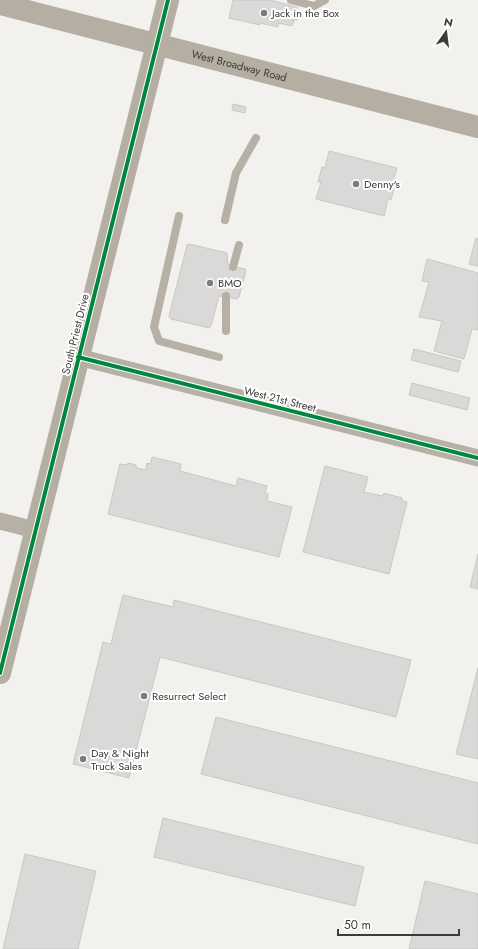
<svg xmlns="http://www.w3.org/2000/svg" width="478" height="949" viewBox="0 0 478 949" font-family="Jost,sans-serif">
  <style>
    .building { fill: #dbd9d7; stroke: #c9c8c6 }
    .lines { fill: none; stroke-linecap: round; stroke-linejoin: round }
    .service { stroke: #b6b0a7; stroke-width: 8 }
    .minor { stroke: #b6b0a7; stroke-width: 17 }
    .secondary { stroke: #b5aea3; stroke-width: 22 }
    .cycleway-casing { stroke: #fff; stroke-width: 6 }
    .cycleway { stroke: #00873e; stroke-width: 4 }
    .poi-dot { fill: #7c7b79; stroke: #fff; stroke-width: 1.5 }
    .labels { text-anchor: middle; stroke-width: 4; stroke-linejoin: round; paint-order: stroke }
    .poi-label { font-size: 11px; fill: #3d3c3a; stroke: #fff; text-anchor: start }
    .street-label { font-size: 11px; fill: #3d3c3a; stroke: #fff }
  </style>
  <rect width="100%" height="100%" fill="#f2f1ee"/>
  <!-- building -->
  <path class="building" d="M233,0h37l27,7 -1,6 3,1 -2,6h-3l-2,6 -14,-3v4l-18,-4v2l-31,-7z
    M233,104l13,3 -1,6 -13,-3z
    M329,151l68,17 -5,17h3l-4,15 -3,-1 -4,17 -68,-17 5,-17h-3l4,-15 3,1z
    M476,238l2,1v27l-9,-2z
    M189,244l38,9 1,12 17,4 1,2 -7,26 -2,2 -18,-3 -8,30 -2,2 -38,-9 -2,-3 18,-71z
    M427,259l51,14v57l-6,-1 -8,30 -30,-8 8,-30 -23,-4 10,-35 -7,-1z
    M414,349l47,12 -3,11 -47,-12z
    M412,383l58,15 -3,12 -58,-15z
    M152,457l29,7 -1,7 56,15 2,-8 29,8 -2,7 3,1 -1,7 25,6 -13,50 -171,-43 12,-50 7,1 1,-2 8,2v3l10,2 1,-7 3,1z
    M325,466l43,11 -4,15 19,4 1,-3 18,5v3l5,1 -18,72 -86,-22z
    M478,554v35l-8,-2z
    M123,595l50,12 1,-7 237,60 -15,57 -236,-60 -31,121 -56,-14 30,-122 8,2z
    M478,668v91l-22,-5z
    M216,717l262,66v61l-277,-70z
    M163,818l201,49 -9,39 -201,-49z
    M25,854l71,17 -18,78h-75z
    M425,881l53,13v55h-69z"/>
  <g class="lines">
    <!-- service -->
    <path class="service" d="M291,0l23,6 11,-6
      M179,216l-25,111 5,14 60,16
      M225,220l11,-47 20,-35
      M233,267l6,-22
      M226,331v-35"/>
    <!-- minor -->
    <path class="minor" d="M78,357l400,101
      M0,521l35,9"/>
    <!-- secondary -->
    <g class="secondary">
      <path id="s1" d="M0,4l478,123"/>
      <path d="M0,673l168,-673"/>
    </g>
    <!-- cycleway casing -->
    <g class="cycleway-casing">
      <path id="cycleway" d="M78,357l400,101
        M0,673l168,-673"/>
    </g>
    <!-- cycleway -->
    <use href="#cycleway" class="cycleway"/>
  </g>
  <!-- markers -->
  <g class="poi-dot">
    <circle cx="264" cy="13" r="4"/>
    <circle cx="356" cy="184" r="4"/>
    <circle cx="210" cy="283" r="4"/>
    <circle cx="144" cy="696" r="4"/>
    <circle cx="83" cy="759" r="4"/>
  </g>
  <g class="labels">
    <!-- poi labels -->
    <g class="poi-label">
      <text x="272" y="17">Jack in the Box</text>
      <text x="364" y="188">Denny's</text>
      <text x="218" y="287">BMO</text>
      <text x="152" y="700">Resurrect Select</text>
      <text x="91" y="757">Day &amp; Night<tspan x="91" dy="13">Truck Sales</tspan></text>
    </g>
    <!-- street labels -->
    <g class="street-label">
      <text dy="4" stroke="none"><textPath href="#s1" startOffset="247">West Broadway Road</textPath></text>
      <text transform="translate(75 334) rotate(-76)" y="4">South Priest Drive</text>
      <text transform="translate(280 399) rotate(14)" y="4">West 21st Street</text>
    </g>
  </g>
  <!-- north arrow -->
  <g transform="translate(446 32) rotate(14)" stroke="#ffffff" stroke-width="3" paint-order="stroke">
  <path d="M0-3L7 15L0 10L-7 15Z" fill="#3d3c3a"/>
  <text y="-6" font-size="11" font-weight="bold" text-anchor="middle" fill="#3d3c3a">N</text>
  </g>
  <!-- scale -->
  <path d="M338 929v6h121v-6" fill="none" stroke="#3d3c3a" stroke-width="2"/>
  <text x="344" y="929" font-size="12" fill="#3d3c3a" stroke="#ffffff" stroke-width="3" paint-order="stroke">50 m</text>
</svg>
